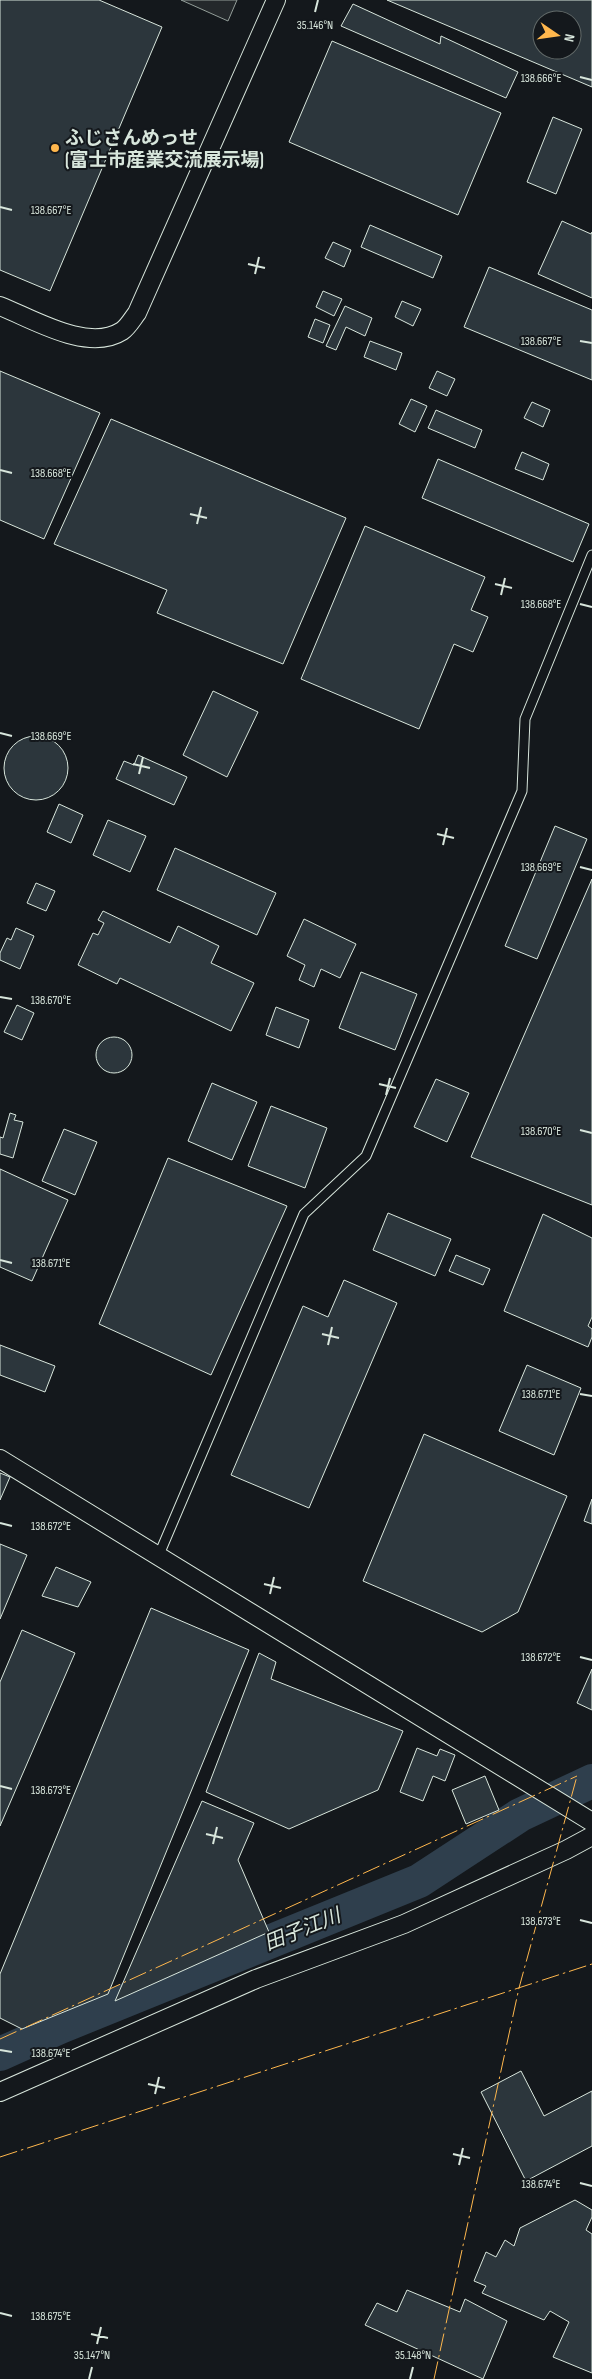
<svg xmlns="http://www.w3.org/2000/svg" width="592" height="2379" viewBox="0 0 592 2379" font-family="'Sofia Sans Condensed','Noto Sans JP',sans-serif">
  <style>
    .parking { fill: #24282b; stroke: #939e99 }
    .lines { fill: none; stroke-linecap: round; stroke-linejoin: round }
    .river { stroke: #2f3f4d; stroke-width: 34 }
    .building { fill: #2c363c; stroke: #d8e6dc; fill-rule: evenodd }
    .service-casing { stroke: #d8e6dc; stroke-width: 11 }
    .minor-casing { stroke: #d8e6dc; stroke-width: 20 }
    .service { stroke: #14181c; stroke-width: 9 }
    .minor { stroke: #14181c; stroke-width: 18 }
    .power { stroke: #ffb74d; stroke-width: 1; stroke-dasharray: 18 4 2.5 4; stroke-linecap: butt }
    .ticks { fill: none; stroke: #d8e6dc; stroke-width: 2 }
    .poi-dot { fill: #ffb74d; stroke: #14181c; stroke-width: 2 }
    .labels { text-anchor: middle; stroke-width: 4; stroke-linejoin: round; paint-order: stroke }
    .poi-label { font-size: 19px; font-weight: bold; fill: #d8e6dc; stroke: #14181c; text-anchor: start }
    .water-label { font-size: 20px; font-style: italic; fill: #d8e6dc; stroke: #14181c }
    .ticks-label { font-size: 12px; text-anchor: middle; fill: #d8e6dc; stroke: #14181c; stroke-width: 4; stroke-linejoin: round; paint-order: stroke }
  </style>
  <rect width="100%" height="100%" fill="#14181c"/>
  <!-- parking -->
  <path class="parking" d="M181,0h56l-9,21z"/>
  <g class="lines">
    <!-- river -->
    <path class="river" d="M0,2054l60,-27 359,-146 101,-66 72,-34"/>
  </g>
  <!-- building -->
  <path class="building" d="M0,0h99l63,27 -112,264 -50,-21z
    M387,0h205v87zM542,20h30v30h-30z
    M353,4l87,40 1,-8 77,36 -12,26 -165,-72z
    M332,41l169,72 -43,102 -169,-73z
    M553,117l29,12 -26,65 -29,-12z
    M562,221l29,13 1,-2v66l-54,-24z
    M370,225l72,31 -9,22 -72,-31z
    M333,242l18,8 -7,17 -19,-9z
    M489,267l103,43v70l-128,-53z
    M323,291l19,8 -8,17 -18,-9z
    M402,301l19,8 -8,17 -18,-9z
    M345,306l27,12 -7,18 -19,-9 -10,23 -10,-4z
    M315,319l15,6 -7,18 -15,-6z
    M370,341l32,12 -6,17 -32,-13z
    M0,371l100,42 -56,126 -44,-19z
    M437,371l18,8 -8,17 -18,-8z
    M411,399l16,7 -12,26 -16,-8z
    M532,402l18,8 -7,17 -19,-9z
    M436,410l46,20 -7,18 -47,-20z
    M111,419l235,99 -63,146 -126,-51 10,-23 -113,-46z
    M522,452l27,12 -6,16 -28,-11z
    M438,459l151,65 -16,38 -151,-64z
    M365,526l120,51 -14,33 17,7 -15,35 -19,-8 -35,85 -118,-50z
    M213,691l45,21 -31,65 -44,-22z
    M4 768a32 32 0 1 1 64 0a32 32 0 1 1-64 0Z
    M138,755l49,22 -13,28 -58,-26 8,-18 10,4z
    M59,804l24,11 -12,28 -24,-11z
    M108,820l38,16 -16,36 -37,-17z
    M555,826l32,13 -50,120 -32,-13z
    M175,848l101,45 -19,42 -100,-45z
    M592,879v326l-121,-48z
    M36,883l19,8 -9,20 -19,-8z
    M103,911l67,32 8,-17 41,20 -8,17 43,20 -23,48 -111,-53 -3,6 -39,-19 15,-32 5,2 6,-12 -6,-3z
    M304,919l52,25 -16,34 -19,-9 -7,18 -15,-7 6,-15 -18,-9z
    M16,928l18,8 -14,33 -20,-9v-7l7,-15 4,2z
    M361,972l56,22 -22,56 -56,-22z
    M17,1005l17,8 -12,27 -18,-8z
    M276,1007l33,13 -10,28 -33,-13z
    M96 1055a18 18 0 1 1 36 0a18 18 0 1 1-36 0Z
    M436,1079l33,14 -22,49 -33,-15z
    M212,1083l45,19 -25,58 -44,-19z
    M271,1106l56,22 -22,60 -57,-22z
    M10,1113l6,2 -2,5 9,2 -10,36 -13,-4v-17l3,1z
    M64,1129l33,13 -22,53 -33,-14z
    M168,1158l119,48 -76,169 -112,-51z
    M0,1169l68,31 -36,81 -32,-14z
    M388,1213l63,26 -16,37 -62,-26z
    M543,1214l49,24v79l-4,9 4,3v8l-4,10 -84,-36z
    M456,1255l34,14 -7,16 -34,-14z
    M344,1280l53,23 -88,205 -78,-33 72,-169 25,11z
    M0,1345l55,21 -10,26 -45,-17z
    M527,1365l54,23 -27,67 -55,-24z
    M424,1434l143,62 -49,116 -36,20 -119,-51z
    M0,1473l10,4 -10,23z
    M592,1499v25l-8,-3z
    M0,1544l27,11 -27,64z
    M56,1567l35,15 -13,25 -36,-11z
    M151,1608l98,42 -141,344 -86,35 -22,-11v-44z
    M22,1630l53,23 -75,173v-144z
    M259,1653l17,9 -5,17 132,52 -25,59 -89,39 -83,-37z
    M592,1669v41l-15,-7z
    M417,1748l20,8 3,-7 15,6 -10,26 -12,-5 -10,25 -23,-9z
    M485,1776l14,34 -33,14 -14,-34z
    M202,1801l52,22 -16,37 31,72 -154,69z
    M521,2071l23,45 48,-25v55l-66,35 -45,-89z
    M575,2200l17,10v7l-6,13 6,4v139l-39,-16 16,-35 -19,-11 -6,9 -62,-27 4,-7 -12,-5 12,-29 10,5 9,-17 9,6 6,-18z
    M407,2290l53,22 5,-13 42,22 -24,58 -118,-54 12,-22 20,9z"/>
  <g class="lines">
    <!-- service casing -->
    <g class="service-casing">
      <path id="service" d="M158,1557l146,-343 62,-58 156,-365 3,-72 67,-164"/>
    </g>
    <!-- minor casing -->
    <g class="minor-casing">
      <path id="minor" d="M0,306c33,13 88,47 122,25 6,-4 11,-13 15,-18l139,-313
        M0,1459l592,363
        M0,2092l256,-113 148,-55 162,-74 26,-14"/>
    </g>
    <!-- service -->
    <use href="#service" class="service"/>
    <!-- minor -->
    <use href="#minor" class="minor"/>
    <!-- power -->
    <path class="power" d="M0,2039l577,-263
      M0,2157l592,-193
      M434,2379l85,-391 58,-212"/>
  </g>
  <!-- ticks -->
  <path class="ticks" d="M315,12l3,-12M580,77l12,3M0,207l12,3M248,264l17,4M255,274l4,-17M580,341l12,2M0,470l12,3M190,514l17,4M197,524l4,-17M495,584l17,4M501,595l4,-17M580,604l12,3M0,733l12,3M133,764l17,4M139,774l4,-17M437,834l17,4M443,845l4,-17M580,867l12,3M0,997l12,2M379,1084l17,4M386,1095l4,-17M580,1130l12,3M0,1260l12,3M322,1334l17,4M328,1345l4,-18M580,1394l12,2M0,1523l12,3M264,1584l17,4M270,1594l4,-17M580,1657l12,3M0,1786l12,3M206,1834l17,4M213,1844l4,-17M580,1920l12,3M0,2050l12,2M148,2084l17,4M155,2094l4,-17M453,2154l17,4M459,2165l4,-17M580,2183l12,3M0,2313l12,3M91,2334l17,4M97,2344l4,-17M89,2379l3,-12M410,2379l3,-12"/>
  <!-- markers -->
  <circle class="poi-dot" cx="55" cy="148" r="5"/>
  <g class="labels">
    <!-- poi labels -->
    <g class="poi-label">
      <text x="65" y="144">ふじさんめっせ<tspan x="65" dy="22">(富士市産業交流展示場)</tspan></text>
    </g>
    <!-- water labels -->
    <g class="water-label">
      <text transform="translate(302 1929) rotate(-22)" y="7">田子江川</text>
    </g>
  </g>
  <g class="ticks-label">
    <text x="315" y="29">35.146°N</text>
    <text x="541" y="82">138.666°E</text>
    <text x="51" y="214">138.667°E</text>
    <text x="541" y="345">138.667°E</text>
    <text x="51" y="477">138.668°E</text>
    <text x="541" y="608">138.668°E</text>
    <text x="51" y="740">138.669°E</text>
    <text x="541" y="871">138.669°E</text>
    <text x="51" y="1004">138.670°E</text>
    <text x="541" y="1135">138.670°E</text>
    <text x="51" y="1267">138.671°E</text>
    <text x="541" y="1398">138.671°E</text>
    <text x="51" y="1530">138.672°E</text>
    <text x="541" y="1661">138.672°E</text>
    <text x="51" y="1794">138.673°E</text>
    <text x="541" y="1925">138.673°E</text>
    <text x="51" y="2057">138.674°E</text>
    <text x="541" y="2188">138.674°E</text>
    <text x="51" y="2320">138.675°E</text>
    <text x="92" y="2359">35.147°N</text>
    <text x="413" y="2359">35.148°N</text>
  </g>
  <!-- north arrow -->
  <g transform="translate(557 35) rotate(103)"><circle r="24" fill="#14181c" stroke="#626a69"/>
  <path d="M0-4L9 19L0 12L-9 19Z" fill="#ffb74d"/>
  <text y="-8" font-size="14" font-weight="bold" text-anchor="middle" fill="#d8e6dc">N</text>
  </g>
</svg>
